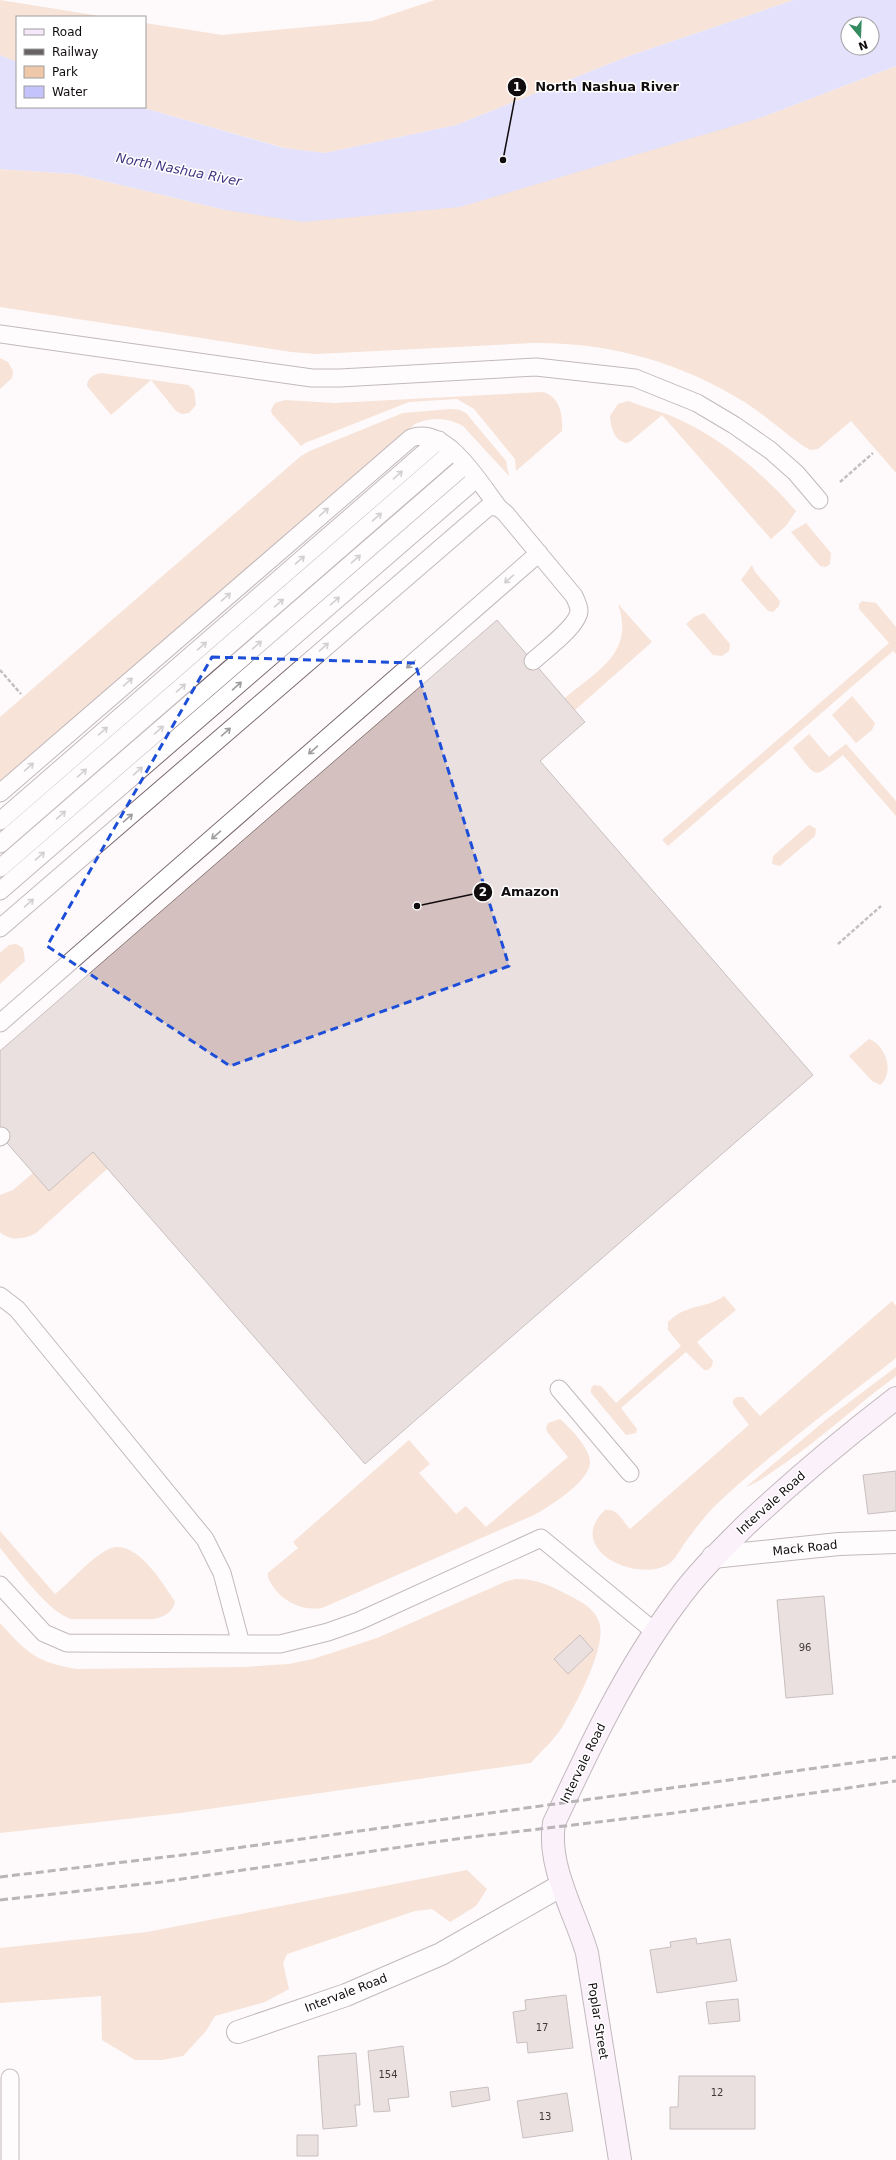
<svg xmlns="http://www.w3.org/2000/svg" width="896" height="2160" viewBox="0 0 896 2160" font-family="'DejaVu Sans',sans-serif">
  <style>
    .green { fill: #efc8aa }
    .water { fill: #c4c3fb; fill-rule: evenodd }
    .building { fill: #d4c1bf; stroke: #897876 }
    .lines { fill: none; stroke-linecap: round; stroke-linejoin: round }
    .lane-casing { stroke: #7a6a70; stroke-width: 19 }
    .street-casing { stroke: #7a6a70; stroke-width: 24 }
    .secondary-casing { stroke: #7a6a70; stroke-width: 24 }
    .path { stroke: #7d797b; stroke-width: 2.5; stroke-dasharray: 4 2; stroke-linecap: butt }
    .lane { stroke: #fff; stroke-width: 17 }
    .street { stroke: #fff; stroke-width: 22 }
    .secondary { stroke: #f6e7fa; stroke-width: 22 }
    .rail { stroke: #676264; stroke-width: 3; stroke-dasharray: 8 4; stroke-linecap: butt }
    .oneway { stroke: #a09e9f }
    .marked { fill: none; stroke: #1d4ed8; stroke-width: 3; stroke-dasharray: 8 5; stroke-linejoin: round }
    .labels { text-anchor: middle; stroke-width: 3; stroke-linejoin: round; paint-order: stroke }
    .number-label { font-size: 10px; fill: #42393a }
    .street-label { font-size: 12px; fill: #110c0e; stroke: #fff }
    .water-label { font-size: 13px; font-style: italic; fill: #403483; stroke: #fff }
    .leader { fill: none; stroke: #110c0e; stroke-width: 1.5 }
    .callout-dot { fill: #110c0e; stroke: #fff; stroke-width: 1.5 }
    .mark-label { font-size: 12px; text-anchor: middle; font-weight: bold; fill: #fff }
    .callout-label { font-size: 13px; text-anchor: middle; font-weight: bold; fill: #110c0e; stroke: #fff; stroke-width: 3; stroke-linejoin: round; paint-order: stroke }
  </style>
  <rect width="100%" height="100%" fill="#fefafc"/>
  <!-- green -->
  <path class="green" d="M0,0l106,17h-89v45l-17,-7z
    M435,0h359l-165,56 -173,69 -131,28 -40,-5 -145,-41h5v-84l77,12 150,-14z
    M896,66v407l-45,-52 -33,28 -8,1c-22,-13 -42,-33 -64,-47 -65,-41 -137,-61 -214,-60l-215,11 -26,-2 -291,-45v-138l75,5 150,36 535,-92z
    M0,358l8,4 5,9 -1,7 -12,11z
    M102,373l86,12 6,5 2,15 -7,8 -7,1 -6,-3 -25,-31 -40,35 -24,-29c0,-8 7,-12 15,-13z
    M543,392c17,5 20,23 19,39l-46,40 -1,-12 -41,-50 -17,-10 -48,3 -104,41 -4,3 -29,-32 -1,-4 4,-7 10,-3 50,3z
    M628,401c13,5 27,9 41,14 49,20 92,56 127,96l-10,15 -15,13 -109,-124 -31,26 -4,2c-13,-2 -16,-15 -17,-27l8,-12z
    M451,409l9,1 6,3 40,48 3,15 -46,-50c-15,-9 -32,-9 -48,-2l-415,358v-65l301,-261 11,-6 91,-37z
    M806,523l25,30 -1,11 -4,3 -6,-1 -29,-34z
    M752,565l3,7 25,29 -1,5 -6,6 -5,-1 -27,-31z
    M862,601l14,2 20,24v27l-3,-3 -225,195 -6,-6 227,-197 -30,-34v-5z
    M618,604l34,38 -77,68 -10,-12c33,-28 70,-45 53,-94z
    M704,613l26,31 -1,7 -7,5 -9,-1 -27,-31 8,-7z
    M852,696l23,27 -3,7 -16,13 -24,-28z
    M809,734l20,23 17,-13 50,57v15l-53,-61c-31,24 -24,25 -50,-7z
    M810,825l6,4 -1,7 -35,30 -8,-2 1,-8 34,-30z
    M16,944l7,4 2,13 -25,23v-31l9,-8z
    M869,1039c17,6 26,34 11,46l-8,-4 -23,-25z
    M93,1152l15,16 -72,65c-11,6 -25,9 -36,-1v-37l13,-5 20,-17 16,18z
    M724,1296l12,14 -39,32 16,19 -1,5 -4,4h-4l-18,-18 -65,56 16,21 -1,4 -10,2 -35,-42v-5l3,-3 7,1 15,17 65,-57 -13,-16v-8c21,-20 36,-12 56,-26z
    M892,1301l4,5v52c-60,47 -121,92 -177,144 -12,11 -25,28 -35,42 -4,6 -8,14 -14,19 -31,22 -107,-13 -65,-53 13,-2 17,11 25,19l119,-104 -16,-21v-4l4,-3h6l17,19z
    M896,1367v9c-38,28 -72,60 -111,87 -12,8 -25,19 -39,24l81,-68z
    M560,1419c10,9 29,28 30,42 2,19 -41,46 -56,54l-212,93c-20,3 -39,-6 -50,-23 -2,-4 -5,-7 -4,-12l30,-25 -5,-6 116,-102 21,24 -11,9 37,41 10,-8 20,21 82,-70 -20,-24 -2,-4 2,-6z
    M0,1531l55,63c17,-13 35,-36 54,-45 26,-12 54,34 66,53 -3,11 -12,16 -23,17h-81c-23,-7 -55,-52 -71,-71z
    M516,1579c21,0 36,7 54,17 12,6 24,12 29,26 9,24 -24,84 -38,107 -8,12 -21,23 -30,34l-351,50 -180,20v-210c26,29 37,40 77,46l167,-2 45,-3 24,-5 64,-21 130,-57z
    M467,1870l20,19 -11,17 -26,16 -18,-13 -17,2 -128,43 -4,9 6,26 -24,13 -50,14 -9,15 -23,25 -21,4h-27l-33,-20 -1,-44 -101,7v-55l147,-16z"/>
  <!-- water -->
  <path class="water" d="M794,0h102v66l-136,52 -300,89 -157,15 -78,-12 -150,-36 -75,-5v-114l17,7v45h123l144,41 41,5 131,-28 173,-69zM848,24h24v24h-24z"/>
  <!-- building -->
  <path class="building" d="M497,620l88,102 -45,39 273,314 -448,389 -272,-312 -44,39 -49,-56v-84z
    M896,1471v40l-28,3 -5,-39z
    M824,1596l9,98 -47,4 -9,-98z
    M580,1635l13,15 -25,24 -14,-15z
    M696,1938l1,6 33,-5 7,42 -80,12 -7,-43 21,-3 -1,-5z
    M566,1995l7,53 -45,5 -1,-11 -10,1 -4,-31 13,-2 -1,-10z
    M738,1999l2,22 -31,3 -3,-22z
    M403,2046l6,51 -21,2 2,12 -16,1 -6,-61z
    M356,2053l4,52h-5l2,21 -34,3 -5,-73z
    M679,2076h76v53h-85v-22h8z
    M488,2087l2,13 -38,7 -2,-15z
    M567,2093l6,38 -50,7 -6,-37z
    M297,2135h21v21h-21z"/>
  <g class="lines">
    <!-- lane casing -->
    <g class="lane-casing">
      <path id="lane" d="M0,334l312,44h28l196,-11 99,11 62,25 37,22 36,25 26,23 23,27
        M0,793l411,-355c36,-13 69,46 88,70
        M0,821l439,-381
        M0,844l453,-393
        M0,868l465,-403
        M0,891l476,-412
        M0,928l487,-420c9,-3 13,0 19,6l68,82c2,4 5,10 5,15 -1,15 -35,40 -46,50
        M0,1023l539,-470
        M0,1137l1,-1
        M0,1296l17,13 188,230 17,34 19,71
        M559,1389l71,84
        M0,1585l44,48 23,10 213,1 48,-12 31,-11 182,-83 114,94
        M10,2078v82"/>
    </g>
    <!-- street casing -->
    <g class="street-casing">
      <path id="street" d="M713,1557l126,-13 57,-2
        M238,2032l108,-37 95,-41 121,-69"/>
    </g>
    <!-- secondary casing -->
    <g class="secondary-casing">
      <path id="secondary" d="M620,2160l-33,-207c-12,-41 -40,-86 -33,-130 36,-77 72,-154 123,-222 20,-28 45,-52 69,-76 48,-45 98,-87 150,-127"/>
    </g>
    <!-- path -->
    <path class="path" d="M840,482l33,-29
      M0,670l21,24
      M838,944l43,-38"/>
    <!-- lane -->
    <use href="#lane" class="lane"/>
    <!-- street -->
    <use href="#street" class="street"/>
    <!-- secondary -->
    <use href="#secondary" class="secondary"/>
    <!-- rail -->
    <path class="rail" d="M0,1877l207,-25 689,-95
      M0,1900l161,-18 302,-44 211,-25 222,-32"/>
  </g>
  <!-- one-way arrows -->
  <defs><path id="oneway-shaft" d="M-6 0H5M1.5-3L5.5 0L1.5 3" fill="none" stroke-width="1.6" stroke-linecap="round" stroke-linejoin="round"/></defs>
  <g class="oneway">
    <use href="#oneway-shaft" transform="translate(398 475) rotate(-41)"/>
    <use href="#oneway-shaft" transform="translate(324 512) rotate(-41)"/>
    <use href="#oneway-shaft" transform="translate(377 517) rotate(-41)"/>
    <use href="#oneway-shaft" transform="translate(356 559) rotate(-41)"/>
    <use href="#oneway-shaft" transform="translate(300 560) rotate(-41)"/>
    <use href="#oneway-shaft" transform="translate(509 579) rotate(139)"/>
    <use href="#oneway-shaft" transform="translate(226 597) rotate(-41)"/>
    <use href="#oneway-shaft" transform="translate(335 601) rotate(-41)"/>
    <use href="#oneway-shaft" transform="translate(279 603) rotate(-41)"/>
    <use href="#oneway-shaft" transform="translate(257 645) rotate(-41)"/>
    <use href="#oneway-shaft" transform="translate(202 646) rotate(-41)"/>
    <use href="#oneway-shaft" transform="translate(324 647) rotate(-41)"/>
    <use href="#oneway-shaft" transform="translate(411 664) rotate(139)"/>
    <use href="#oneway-shaft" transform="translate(128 682) rotate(-41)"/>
    <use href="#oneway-shaft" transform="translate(237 686) rotate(-41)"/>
    <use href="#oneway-shaft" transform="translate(181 688) rotate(-41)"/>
    <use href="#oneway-shaft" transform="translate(159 730) rotate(-41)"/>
    <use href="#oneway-shaft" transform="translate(103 731) rotate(-41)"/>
    <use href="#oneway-shaft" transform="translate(226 732) rotate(-41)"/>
    <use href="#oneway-shaft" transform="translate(313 750) rotate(139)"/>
    <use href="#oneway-shaft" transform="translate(29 767) rotate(-41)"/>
    <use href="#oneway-shaft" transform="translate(138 771) rotate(-41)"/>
    <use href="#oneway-shaft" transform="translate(82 773) rotate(-41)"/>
    <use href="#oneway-shaft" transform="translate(61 815) rotate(-41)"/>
    <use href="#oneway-shaft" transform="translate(128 818) rotate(-41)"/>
    <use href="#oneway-shaft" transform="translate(216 835) rotate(139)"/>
    <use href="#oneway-shaft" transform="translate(40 856) rotate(-41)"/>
    <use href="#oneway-shaft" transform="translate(29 903) rotate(-41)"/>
  </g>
  <!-- marked area -->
  <path d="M0 0H896V2160H0ZM212,657l203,6 94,303 -279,100 -183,-120z" fill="#fefafc" fill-opacity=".55" fill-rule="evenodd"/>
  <path class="marked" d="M212,657l203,6 94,303 -279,100 -183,-120z"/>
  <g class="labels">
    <!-- number labels -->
    <g class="number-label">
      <text x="805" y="1651">96</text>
      <text x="542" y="2031">17</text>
      <text x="388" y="2078">154</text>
      <text x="717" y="2096">12</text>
      <text x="545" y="2120">13</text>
    </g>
    <!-- street labels -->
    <g class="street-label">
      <text transform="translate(771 1503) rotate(-42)" y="4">Intervale Road</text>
      <text transform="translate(805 1548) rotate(-6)" y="4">Mack Road</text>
      <text transform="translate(583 1763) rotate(-64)" y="4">Intervale Road</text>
      <text transform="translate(346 1993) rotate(-21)" y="4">Intervale Road</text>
      <text transform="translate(598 2021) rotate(81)" y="4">Poplar Street</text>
    </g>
    <!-- water labels -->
    <g class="water-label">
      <text transform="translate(179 169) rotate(11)" y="5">North Nashua River</text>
    </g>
  </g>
  <!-- callouts -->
  <path class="leader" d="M503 160L517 87M417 906L483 892"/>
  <g class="callout-dot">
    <circle cx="503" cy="160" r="4"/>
    <circle cx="417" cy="906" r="4"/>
    <circle cx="517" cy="87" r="10"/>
    <circle cx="483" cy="892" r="10"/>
  </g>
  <g class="mark-label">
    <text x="517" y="91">1</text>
    <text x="483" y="896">2</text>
  </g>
  <g class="callout-label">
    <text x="607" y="91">North Nashua River</text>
    <text x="530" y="896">Amazon</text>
  </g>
  <!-- legend -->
  <rect x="16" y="16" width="130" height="92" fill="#ffffff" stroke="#a09e9f"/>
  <rect x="24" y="29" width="20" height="6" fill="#f6e7fa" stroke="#a09e9f"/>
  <text x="52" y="36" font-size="12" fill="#110c0e">Road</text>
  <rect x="24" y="49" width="20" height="6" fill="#676264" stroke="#a09e9f"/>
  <text x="52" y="56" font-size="12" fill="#110c0e">Railway</text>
  <rect x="24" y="66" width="20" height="12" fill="#efc8aa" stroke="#a09e9f"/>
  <text x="52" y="76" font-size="12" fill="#110c0e">Park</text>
  <rect x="24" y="86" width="20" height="12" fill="#c4c3fb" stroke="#a09e9f"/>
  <text x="52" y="96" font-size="12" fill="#110c0e">Water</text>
  <!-- north arrow -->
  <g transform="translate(860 36) rotate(161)"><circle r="19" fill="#ffffff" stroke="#a09e9f"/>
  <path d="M0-3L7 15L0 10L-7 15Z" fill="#348b60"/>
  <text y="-6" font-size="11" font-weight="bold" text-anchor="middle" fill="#110c0e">N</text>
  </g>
</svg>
